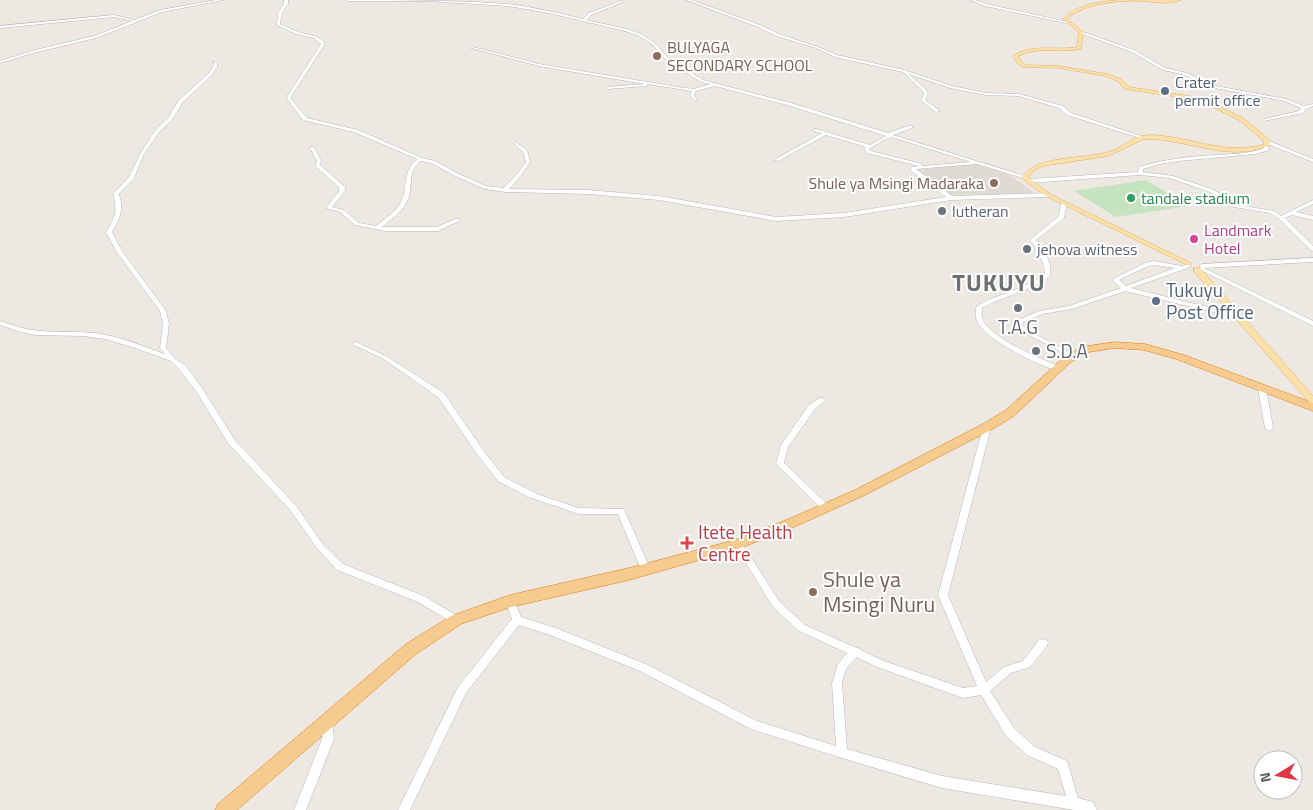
<svg xmlns="http://www.w3.org/2000/svg" width="1313" height="810" viewBox="0 0 1313 810" font-family="'Titillium Web',sans-serif">
  <style>
    .education { fill: #dfdad4 }
    .green { fill: #c6e3c0 }
    .lines { fill: none; stroke-linecap: round; stroke-linejoin: round }
    .minor-casing { stroke: #b3b6b9; stroke-width: 1 }
    .major-casing { stroke: #e9ab5f; stroke-width: 1 }
    .highway-casing { stroke: #e27c0d; stroke-width: 1 }
    .minor { fill: #fff; fill-rule: evenodd }
    .major { fill: #fae0aa; fill-rule: evenodd }
    .highway { fill: #f6cb90; fill-rule: evenodd }
    .education-dot { fill: #8d6e63; stroke: #fff; stroke-width: 2 }
    .service-dot { fill: #5c6f8a; stroke: #fff; stroke-width: 2 }
    .leisure-dot { fill: #2e9e5b; stroke: #fff; stroke-width: 2 }
    .worship-dot { fill: #6b7280; stroke: #fff; stroke-width: 2 }
    .hotel-dot { fill: #d1479c; stroke: #fff; stroke-width: 2 }
    .health-dot { fill: #e0444e; stroke: #fff; stroke-width: 2 }
    .labels { text-anchor: middle; stroke-width: 4; stroke-linejoin: round; paint-order: stroke }
    .far-education-label { font-size: 16px; fill: #785e54; stroke: #fff; text-anchor: start }
    .far-service-label { font-size: 16px; fill: #4e5e75; stroke: #fff; text-anchor: start }
    .far-leisure-label { font-size: 16px; fill: #27864d; stroke: #fff; text-anchor: start }
    .far-worship-label { font-size: 16px; fill: #5b616d; stroke: #fff; text-anchor: start }
    .far-hotel-label { font-size: 16px; fill: #b23c85; stroke: #fff; text-anchor: start }
    .service-label { font-size: 19px; fill: #4e5e75; stroke: #fff; text-anchor: start }
    .worship-label { font-size: 19px; fill: #5b616d; stroke: #fff }
    .health-label { font-size: 19px; fill: #be3a42; stroke: #fff; text-anchor: start }
    .near-education-label { font-size: 22px; fill: #785e54; stroke: #fff; text-anchor: start }
    .district-label { font-size: 24px; font-weight: bold; letter-spacing: 1px; fill: #6c7174; stroke: #fff }
  </style>
  <rect width="100%" height="100%" fill="#ede9e2"/>
  <!-- education -->
  <path class="education" d="M975,164l34,11 26,18 -86,2 -34,-25z"/>
  <!-- green -->
  <path class="green" d="M1146,180l42,26 -72,11 -42,-26z"/>
  <g class="lines">
    <!-- minor casing -->
    <g class="minor-casing">
      <path id="minor" d="M216,0h7l-61,12 -66,26 -59,14 -37,11v-2l35,-11 59,-14 66,-26z
        M284,0h4v4l-6,9 -2,11c6,2 12,6 19,8 10,4 19,2 26,12l-33,51 -1,4 16,19 51,12 64,28 13,3 22,12 29,13 18,2 13,-14 9,-12 -3,-10 -10,-9 2,-1 12,8 3,12 -9,14 -12,13 79,1 71,6 117,21 68,-4 102,-16 -36,-27 2,-3 7,-1 -52,-13 -3,-4 2,-2 -40,-12 -48,26 -4,-1 48,-27 -8,-2v-2h2l54,16 16,-9 -99,-31 -72,-19 -19,5 -2,4 3,5 -2,1 -5,-6 2,-4 -45,-7v2h-1l-38,3h-1v-2l38,-3 -106,-18 -68,-18 2,-1 66,17 139,23 16,2 16,-5 -9,-2 -34,-21 -14,-16 -14,-9 -14,-5 -76,-18 -41,-7 -82,-5h-78l-2,-1c54,0 108,0 162,4 25,3 50,9 75,15l6,-6 34,-13v2l-32,13 -5,5 41,9 14,5 14,9 14,16 34,21 88,23 97,30 20,-7h4v2l-19,7 135,42 -5,1 -46,-14 -61,5 36,27 96,-3 3,2 -3,2 -97,3 -107,17 -68,4 -117,-21 -71,-6 -83,-2 -20,-3 -32,-14 -22,-12 -10,-2c-14,12 -8,21 -12,36 -5,14 -17,21 -27,30h55l18,-8h4v2l-21,10h-52l-31,-6 -15,-13 -14,-4 13,-17v-4l-24,-21v-1l2,-4 -7,-13v-1h4l7,14 -1,4 25,22v4l-13,16 12,3 15,13 17,3c8,-7 19,-13 24,-22 9,-16 1,-31 17,-45l-63,-27 -51,-12 -16,-21 1,-4 33,-51 -7,-6 -18,-4 -19,-9 1,-12 6,-9zM892,137l79,25 -49,4v-2l-51,-13 -2,-2 17,-10z
        M686,0h5l69,25 19,9 39,13 19,8 67,15 48,16 34,7 33,1 44,12 8,7 73,24 -4,1 -73,-23 -8,-7 -40,-12 -33,-1 -36,-7 -41,-14 17,16 2,4 -3,6 15,11 -4,1 -15,-11 3,-7 -1,-3 -20,-19 -68,-15 -19,-9 -40,-12 -18,-9z
        M970,0h5l11,4 82,18 -2,1 -81,-17z
        M114,15l20,5 -2,1 -18,-4 -114,11v-2z
        M1080,31l54,19 31,18 22,5 24,12 75,14 18,7 9,-2v2l-7,3 -3,4 -39,8v-2l35,-8 2,-3 -16,-7 -76,-14 -24,-12 -22,-5 -31,-18 -52,-19z
        M214,62l3,1v4l-6,9 -28,26 -11,18 -12,11 -16,23 -10,24 -15,16c5,17 1,24 -7,38l10,19 44,60 3,13 -3,24 9,11 10,6 17,23 32,51 63,68 25,36 21,21 81,32 35,21 2,3 -2,3 -3,1 -3,-1 -35,-21 -81,-32 -21,-23 -25,-36 -63,-68 -32,-52 -17,-22 -8,-8 -39,-14 -27,-8 -22,-3 -48,-1 -14,-3 -21,-7v-4c11,3 21,8 33,9 21,3 41,1 62,3 24,3 47,13 70,21l-5,-6 3,-24 -3,-13 -44,-60 -10,-19c9,-14 12,-21 7,-38l16,-17 11,-23 16,-25 12,-11 11,-18 29,-26 5,-7z
        M1265,141h4l44,18v3l-48,-19z
        M1263,145h4l2,4v1l-14,4 -76,7 -19,3 -17,5v3l30,4 41,14 24,15 36,6 7,5 32,-16v4l-17,8 17,4v4l-21,-5 -7,3 28,28v5l-2,-1 -32,-31 -9,-6 -36,-6 -24,-15 -40,-14 -30,-3 -112,8 -3,-2 3,-2 110,-7 1,-5c26,-8 52,-11 78,-12 16,-1 32,-1 47,-7z
        M1064,201l3,2 -3,15 -28,22c8,11 17,23 14,36 -20,16 -46,19 -68,32 0,4 -1,8 1,12 8,18 59,40 78,47l1,2 -1,2h-3c-20,-6 -73,-31 -81,-50 -2,-5 -2,-11 0,-15 21,-13 47,-16 68,-32 -1,-13 -7,-23 -15,-34l29,-24 2,-13z
        M1313,258v4l-109,6 109,53v5l-114,-57 2,-2 -2,-1 3,-2z
        M1154,261l28,5 6,-2 3,2 -6,3 -54,19 109,27 1,1 -3,2 -113,-27 -53,18 -30,5 -20,9 1,3 4,4 48,25 1,1 -1,1 -2,1 -50,-26 -5,-4 -3,-6 1,-1 23,-10 30,-5 52,-18 -8,-7v-2l32,-16zM1154,265l21,3 -49,18 -7,-6 29,-14z
        M356,342l30,14 58,37 39,57 21,27 33,17 42,14 45,1 26,60 -2,3 -3,1 -3,-1 -24,-58h-39l-48,-16 -33,-17 -21,-27 -39,-57 -56,-39 -28,-13 -1,-1 1,-1z
        M1259,386h3l4,2 7,40 -4,3 -4,-3 -7,-40z
        M819,398h3l4,2 -11,9 -27,38 -4,16 45,43 1,2 -1,2h-6l-47,-46 5,-19 28,-40z
        M987,424l4,3 -43,168 38,87 18,-15 19,-6 16,-21 4,-1 4,1 1,3 -1,3 -17,21 -19,6 -21,18 24,37 21,19 32,14 11,37 15,4 4,8h-23l-132,-22 -100,-30 -91,-29 -111,-58 -90,-36 -31,-10 -53,68 -56,117h-12l60,-123 54,-68 -7,-18 2,-3 3,-1 3,1 8,19 35,11 92,37 109,56 79,25 -4,-63 6,-19 9,-11 -48,-22 -26,-24 -39,-63 1,-2 3,-1 3,1 38,59 26,24 49,22 5,1v1l25,12 79,27 14,-2 -39,-91 45,-168zM856,657l21,10 86,31 18,-3 25,41 21,19 31,14 8,27 -124,-20 -95,-27 -5,-66 4,-14z
        M327,717l4,1 1,4 2,17 -28,71h-12l28,-71v-17l1,-4z"/>
    </g>
    <!-- major casing -->
    <g class="major-casing">
      <path id="major" d="M1118,0h63c-12,5 -26,2 -39,1 -21,-1 -59,2 -75,18l16,13 -2,17c-21,4 -44,-3 -63,7l4,6 4,3 33,1 48,8 14,5 8,8 66,10 17,6 31,15 24,20 3,4 -2,4 -18,5 -15,1 -14,-1 -57,-11 -20,-1 -36,17 -65,10 -7,3 -8,8 22,17 141,69v2h-4l-141,-69 -20,-14 -4,-5c17,-23 60,-17 86,-25 15,-4 25,-17 42,-17 40,1 71,20 113,10l1,-3 -1,-2 -24,-20 -31,-15 -16,-6 -67,-10 -8,-8 -11,-5 -47,-8 -36,-1 -5,-3 -5,-8c18,-13 43,-5 64,-9l2,-15 -15,-12v-2c14,-14 35,-16 54,-18z
        M1194,268h6l113,128v8l-3,-1 -116,-131z"/>
    </g>
    <!-- highway casing -->
    <g class="highway-casing">
      <path id="highway" d="M1115,342l30,2 39,11 129,48v8l-137,-52 -32,-9 -29,-2 -26,4 -18,10 -57,54 -23,14 -128,66 -69,31 -56,22 -109,31 -118,27 -50,17 -45,30 -179,156h-22l3,-6 188,-160 45,-28 59,-21 119,-27 106,-28 49,-19 71,-31 128,-66 23,-14 57,-52 19,-11z"/>
    </g>
    <!-- minor -->
    <use href="#minor" class="minor"/>
    <!-- major -->
    <use href="#major" class="major"/>
    <!-- highway -->
    <use href="#highway" class="highway"/>
  </g>
  <!-- markers -->
  <g class="education-dot">
    <circle cx="657" cy="56" r="5"/>
    <circle cx="994" cy="183" r="5"/>
    <circle cx="813" cy="592" r="5"/>
  </g>
  <g class="service-dot">
    <circle cx="1165" cy="91" r="5"/>
    <circle cx="1156" cy="301" r="5"/>
  </g>
  <circle class="leisure-dot" cx="1131" cy="198" r="5"/>
  <g class="worship-dot">
    <circle cx="942" cy="211" r="5"/>
    <circle cx="1027" cy="249" r="5"/>
    <circle cx="1018" cy="308" r="5"/>
    <circle cx="1036" cy="351" r="5"/>
  </g>
  <circle class="hotel-dot" cx="1194" cy="239" r="5"/>
  <path class="health-dot" d="M684.5 535.5h5v5h5v5h-5v5h-5v-5h-5v-5h5z"/>
  <g class="labels">
    <!-- far-education labels -->
    <g class="far-education-label">
      <text x="667" y="53">BULYAGA<tspan x="667" dy="18">SECONDARY SCHOOL</tspan></text>
      <text x="984" y="189" text-anchor="end">Shule ya Msingi Madaraka</text>
    </g>
    <!-- far-service labels -->
    <g class="far-service-label">
      <text x="1175" y="88">Crater<tspan x="1175" dy="18">permit office</tspan></text>
    </g>
    <!-- far-leisure labels -->
    <g class="far-leisure-label">
      <text x="1141" y="204">tandale stadium</text>
    </g>
    <!-- far-worship labels -->
    <g class="far-worship-label">
      <text x="952" y="217">lutheran</text>
      <text x="1037" y="255">jehova witness</text>
    </g>
    <!-- far-hotel labels -->
    <g class="far-hotel-label">
      <text x="1204" y="236">Landmark<tspan x="1204" dy="18">Hotel</tspan></text>
    </g>
    <!-- service labels -->
    <g class="service-label">
      <text x="1166" y="297">Tukuyu<tspan x="1166" dy="22">Post Office</tspan></text>
    </g>
    <!-- worship labels -->
    <g class="worship-label">
      <text x="1018" y="334">T.A.G</text>
      <text x="1046" y="358" text-anchor="start">S.D.A</text>
    </g>
    <!-- health labels -->
    <g class="health-label">
      <text x="698" y="539">Itete Health<tspan x="698" dy="22">Centre</tspan></text>
    </g>
    <!-- near-education labels -->
    <g class="near-education-label">
      <text x="823" y="587">Shule ya<tspan x="823" dy="25">Msingi Nuru</tspan></text>
    </g>
    <!-- district labels -->
    <g class="district-label">
      <text x="999" y="291">TUKUYU</text>
    </g>
  </g>
  <!-- north arrow -->
  <g transform="translate(1278 775) rotate(260)"><circle r="24" fill="#ffffff" stroke="#bdbfc0"/>
  <path d="M0-4L9 19L0 12L-9 19Z" fill="#df3646"/>
  <text y="-8" font-size="14" font-weight="bold" text-anchor="middle" fill="#5b5f62">N</text>
  </g>
</svg>
